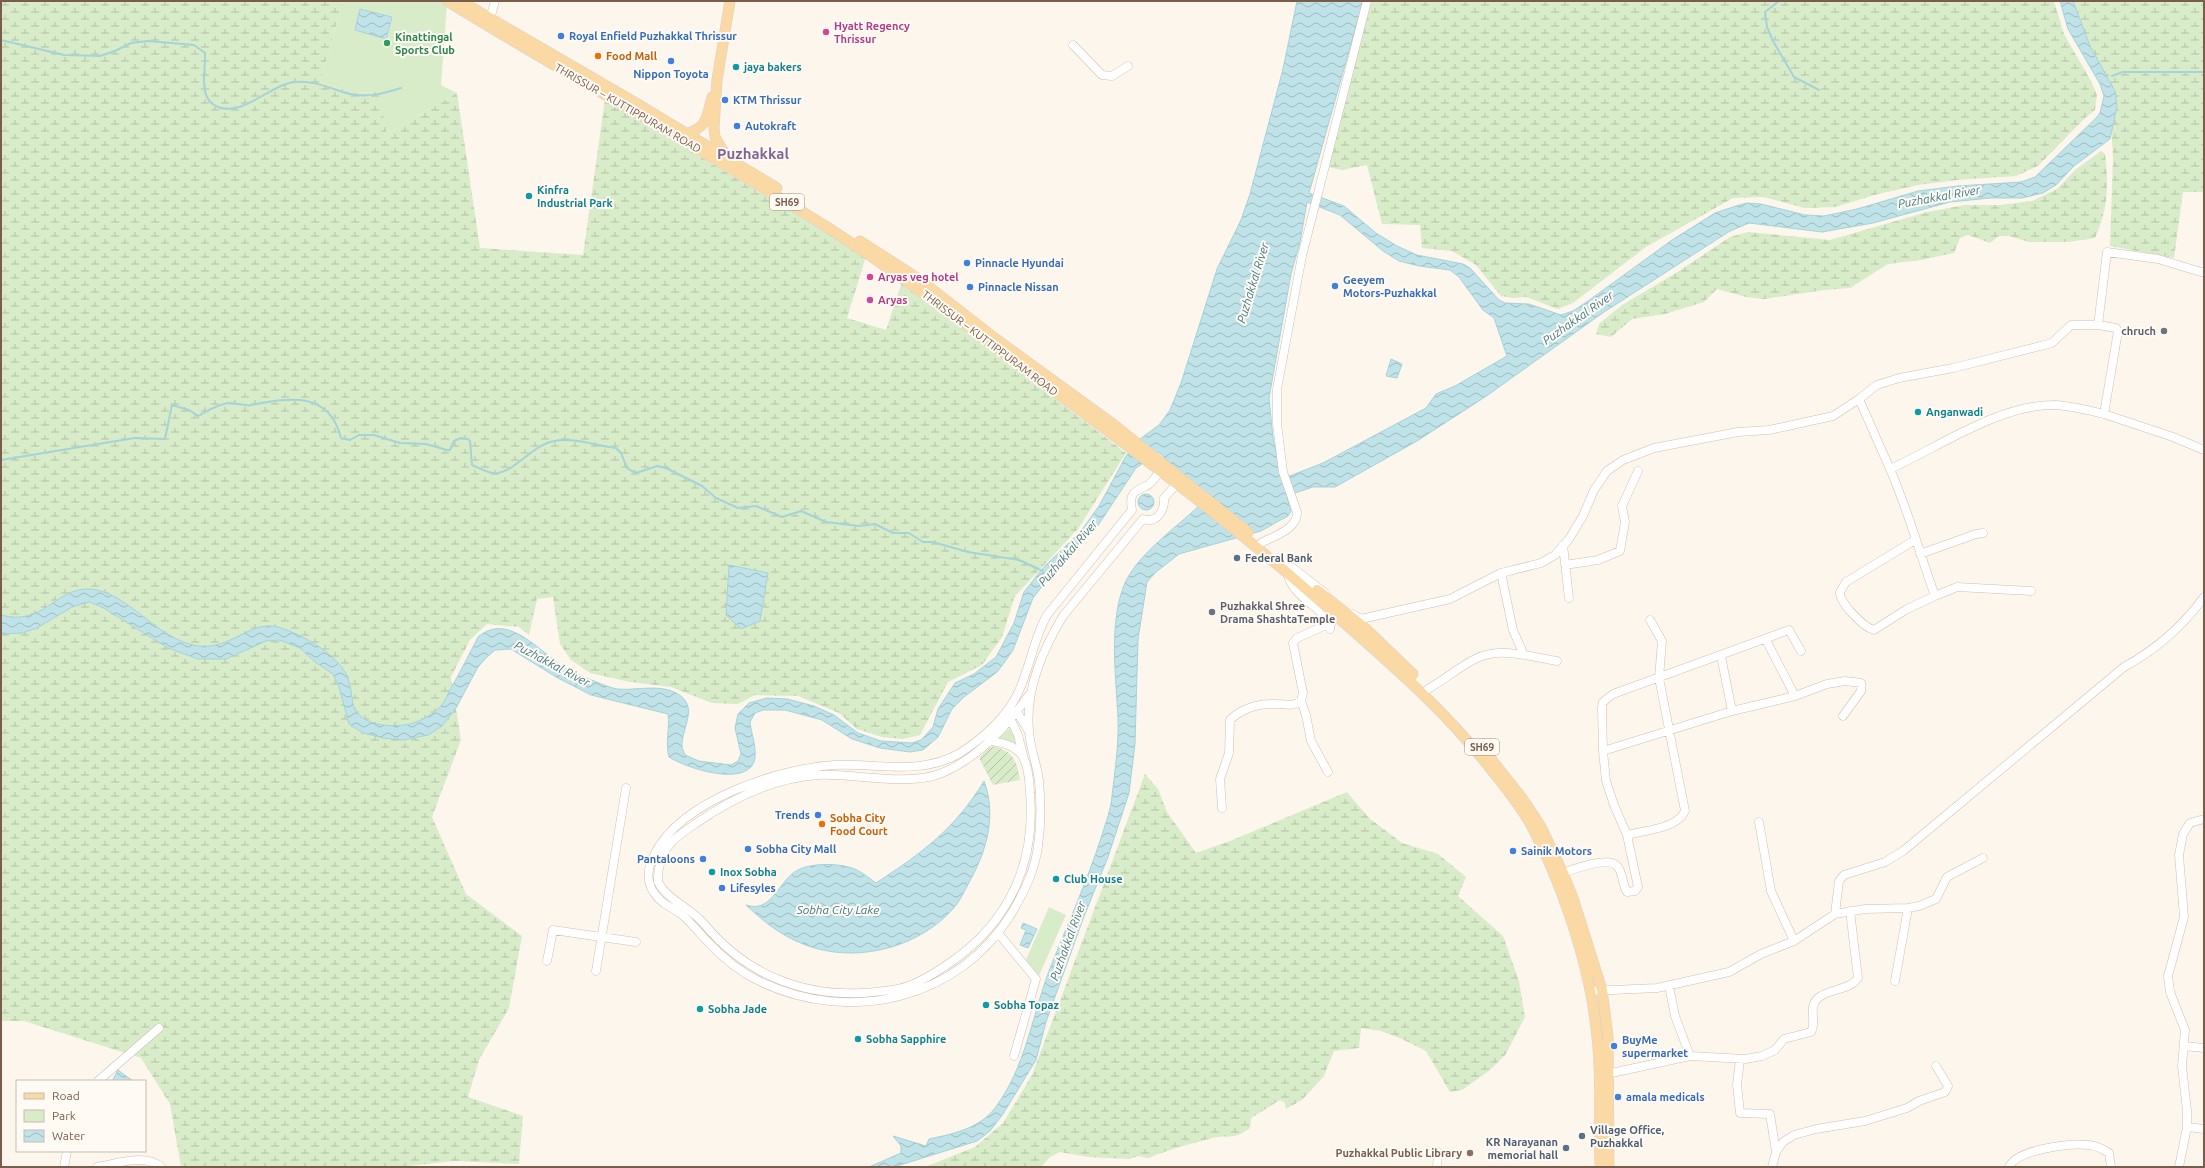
<svg xmlns="http://www.w3.org/2000/svg" width="2205" height="1168" viewBox="0 0 2205 1168" font-family="Ubuntu,sans-serif">
  <style>
    .green { fill: #d8ecc9 }
    .wetland { fill: url(#wetland-marsh) }
    .garden { fill: url(#garden-furrows) }
    .water { fill: url(#water-waves); stroke: #a5d3da; fill-rule: evenodd }
    .lines { fill: none; stroke-linecap: round; stroke-linejoin: round }
    .stream { stroke: #a5d3da; stroke-width: 2 }
    .minor-casing { stroke: #d1beb0; stroke-width: 9 }
    .major-casing { stroke: #dad1cd; stroke-width: 11 }
    .minor { stroke: #fff; stroke-width: 8 }
    .major { stroke: #fbd9a5; stroke-width: 10 }
    .hotel-dot { fill: #d1479c; stroke: #fffaf3; stroke-width: 1.5 }
    .shop-dot { fill: #3f7fe0; stroke: #fffaf3; stroke-width: 1.5 }
    .leisure-dot { fill: #2e9e5b; stroke: #fffaf3; stroke-width: 1.5 }
    .food-dot { fill: #e8710a; stroke: #fffaf3; stroke-width: 1.5 }
    .culture-dot { fill: #0f9aa8; stroke: #fffaf3; stroke-width: 1.5 }
    .worship-dot { fill: #6b7280; stroke: #fffaf3; stroke-width: 1.5 }
    .service-dot { fill: #5c6f8a; stroke: #fffaf3; stroke-width: 1.5 }
    .education-dot { fill: #8d6e63; stroke: #fffaf3; stroke-width: 1.5 }
    .labels { text-anchor: middle; stroke-width: 4; stroke-linejoin: round; paint-order: stroke }
    .shield { fill: #fffaf3; stroke: #a28b7f; stroke-width: 1 }
    .shield-label { font-size: 10px; font-weight: bold; fill: #7a5c4d }
    .hotel-label { font-size: 11px; font-weight: bold; fill: #b23c85; stroke: #fffaf3; text-anchor: start }
    .shop-label { font-size: 11px; font-weight: bold; fill: #366cbe; stroke: #fffaf3; text-anchor: start }
    .leisure-label { font-size: 11px; font-weight: bold; fill: #27864d; stroke: #fffaf3; text-anchor: start }
    .food-label { font-size: 11px; font-weight: bold; fill: #c56008; stroke: #fffaf3; text-anchor: start }
    .culture-label { font-size: 11px; font-weight: bold; fill: #0d838f; stroke: #fffaf3; text-anchor: start }
    .street-label { font-size: 11px; fill: #7a5c4d; stroke: #fffaf3 }
    .worship-label { font-size: 11px; font-weight: bold; fill: #5b616d; stroke: #fffaf3; text-anchor: end }
    .service-label { font-size: 11px; font-weight: bold; fill: #4e5e75; stroke: #fffaf3; text-anchor: start }
    .education-label { font-size: 11px; font-weight: bold; fill: #785e54; stroke: #fffaf3; text-anchor: end }
    .water-label { font-size: 12px; font-style: italic; fill: #437c86; stroke: #fffaf3 }
    .district-label { font-size: 15px; font-weight: bold; fill: #846695; stroke: #fffaf3 }
  </style>
  <defs>
    <pattern id="wetland-marsh" width="20" height="14" patternUnits="userSpaceOnUse"><rect width="20" height="14" fill="#d8ecc9"/><path d="M1 5h8M5 5V1M11 12h8M15 12V8" fill="none" stroke="#b4c2a5"/></pattern>
    <pattern id="garden-furrows" width="10" height="10" patternUnits="userSpaceOnUse"><rect width="10" height="10" fill="#d8ecc9"/><path d="M-1 1l2-2M0 10L10 0M9 11l2-2" fill="none" stroke="#b4c2a5"/></pattern>
    <pattern id="water-waves" width="16" height="10" patternUnits="userSpaceOnUse"><rect width="16" height="10" fill="#bfe3e8"/><path d="M0 5q4-4 8 0t8 0" fill="none" stroke="#a0bbbe"/></pattern>
  </defs>
  <rect width="100%" height="100%" fill="#fdf6ec"/>
  <!-- green -->
  <path class="green" d="M343,1h98l6,3 -6,81 16,8 -70,41 -9,-42 -23,1 -35,-11z
    M1011,727l7,17 -21,-5z
    M1049,907l17,8 -28,63 -13,-16z"/>
  <!-- wetland -->
  <path class="wetland" d="M1,1h342l-23,81 35,11 24,-1 8,42 70,-41 23,155 103,7 22,-156 261,157 -19,62 39,12 16,-48 224,171 -48,76 -63,67 -13,41 -20,28 -34,17 -28,53 -17,4 -21,-2 -25,-8 -18,-16 -41,-17 -43,-1 -17,9 -26,-1 -41,-16 -41,-5 -40,-9 -19,-13 -11,-16 -7,-47 -16,2 -8,36 -10,-8 -32,-3 -17,16 -19,37 10,63 -29,77 34,77 56,42 -13,72 -30,52 -11,37 55,19 -4,48 -64,-3 -56,6h-218l-11,-63 -29,-46 -117,-37h-23z
    M1369,1h685l10,33 27,47 6,14 -2,15 -11,9 -46,47 -22,10 -59,4 -39,5 -44,10 -38,12 -32,1 -40,-11 -31,1 -87,49 -73,56 -15,6 -32,-12 -13,1 -12,-2 -25,-31 -24,-14 -30,-3 -2,-23 -38,-1 -15,-59 -25,5 -14,-3z
    M2065,1h139v191h-21l-9,66 -64,-12 3,-89 -4,-65z
    M2101,151l4,3c4,30 3,56 -10,84l-27,4h-39l-20,-6h-10l-9,7 -22,-8 -8,3 -6,15 -33,7 -33,4 -38,24 -26,2 -60,9 -18,-2 -29,-8 -13,13 -39,12 -33,5 -21,18 -15,-3 3,-10 23,-19 54,-32 54,-36 18,-5 82,8 97,-28 38,-7h35l32,-4 25,-12 18,-19z
    M1145,774l13,15 9,23 29,41 34,-12 117,-49 22,26 33,25 36,11 28,23 -8,19 45,40 16,45 6,36 -19,37 -16,16 -28,20 -12,2 -24,-41 -24,-12 -21,-8 -20,-3 -2,20 -25,3 -10,25 -22,24 -16,9 -1,-6 -5,-3 -29,18 -1,10c-18,13 -21,6 -38,10 -21,6 -43,11 -63,20l-11,-2 -9,3 -41,-2 -28,-5 -10,5 -9,10h-116l50,-20 28,-24 29,-48z"/>
  <!-- garden -->
  <path class="garden" d="M995,746c20,8 21,14 25,34l-27,5 -14,-27 9,-10z"/>
  <!-- water -->
  <path class="water" d="M1297,1h66l-54,192 35,13 32,27 21,13 20,9 46,9 7,4 29,32 6,3 24,1 32,11 12,-4 15,-10 84,-61 43,-27 21,-7 11,-3 14,1 44,11 19,1 33,-7 61,-18 40,-5 63,-4 14,-5 61,-59 4,-5 4,-17 -4,-12 -32,-55 -8,-28h13l17,45 25,45 2,15 -7,33 -36,27 -18,19 -13,8 -21,5h-32l-40,4 -77,21 -51,9 -73,-9 -19,8 -126,81 -119,85 -68,44 -82,46h-22l-18,6 -8,5 4,13 -3,5 -27,15 -82,23 -23,18 -9,10 -9,57 -3,105 -6,49 -21,64 -25,62 -37,103 -10,38 -33,54 -13,17 -13,10 -83,26h-25l32,-14v-7l-8,-10 33,10 3,-7c23,-5 50,-10 66,-31 30,-40 37,-91 54,-137 18,-46 38,-89 53,-136 4,-13 9,-26 10,-39 3,-26 7,-53 6,-78 -2,-40 -9,-92 5,-130 11,-33 59,-64 83,-89l-47,-47 -23,16 -41,62 -27,25 -28,34 -7,9 -20,52 -9,13 -7,9 -33,25 -12,12 -14,28 -15,13 -13,2 -30,-4 -28,-9 -30,-19 -37,-10h-22l-8,3 -5,9c1,11 8,29 4,40 -10,25 -68,6 -85,-5 -4,-14 1,-28 -1,-43l-77,-19 -35,-18 -45,-28 -16,1 -9,8 -8,9 -22,41 -14,18 -14,9 -24,5 -21,-2 -20,-5 -14,-9 -10,-37 -6,-13 -18,-12 -15,-14 -21,-8 -13,1 -40,18h-28l-30,-11 -66,-41 -13,-5 -17,5 -35,21 -15,5 -21,1v-19c42,12 55,-28 89,-26 39,3 65,50 108,57 33,4 52,-26 80,-19 23,7 54,24 67,45 6,11 6,21 8,32 5,22 39,24 57,20 11,-3 24,-10 31,-18 4,-4 6,-11 9,-16 10,-18 19,-35 28,-53 32,-27 64,19 91,33 11,5 37,17 48,19 22,2 47,-7 65,8 15,13 -1,34 0,49 0,3 2,6 3,9l14,6 32,4 7,-4 3,-7 -6,-26 3,-14 11,-11 18,-5 20,1 27,7 20,9 24,18 23,8 31,2 9,-3 12,-13 5,-18 17,-26 19,-9 22,-17 18,-34 10,-31 18,-23 39,-38 18,-25 27,-50 14,-17 19,-14 11,-15 11,-27 36,-114 24,-49 9,-26 33,-125zM1307,202l33,13 43,36 16,10 20,5 31,4 9,7 24,33 11,8 13,38 -52,30 -19,8 -10,14 -103,55 -41,16 -9,-41 -4,-40 22,-124 9,-32z
    M360,9l32,8 -6,22 -31,-9z
    M1391,359l11,5 -5,14 -11,-2z
    M1138 502a8 8 0 1 1 16 0a8 8 0 1 1-16 0Z
    M729,565l39,8 -8,48 -19,8 -15,-14z
    M984,781c12,32 4,65 -11,94 -5,9 -10,20 -16,29 -35,44 -102,61 -154,40 -23,-9 -40,-23 -57,-39 23,8 31,-18 46,-31 13,-12 45,-11 60,-6 9,3 17,10 24,15 46,-30 79,-54 108,-102z
    M1023,923l14,6 -9,19 -8,-3 6,-15 -5,-2z
    M118,1070l15,11h-21z"/>
  <g class="lines">
    <!-- stream -->
    <path class="stream" d="M1779,1l-14,11 2,15 6,14 21,36 25,13
      M1,40l63,15 36,1 15,-5 16,-8 17,-2 46,4 11,8c1,18 -8,46 13,54 25,10 53,-23 77,-25 20,-2 36,7 55,12 18,4 35,-1 51,-6
      M2112,76l11,-4h81
      M1,460l134,-22 30,1 7,-34 17,5 9,6c9,-5 20,-12 31,-13 7,0 14,3 22,2 38,-7 78,-15 90,33l9,2 9,-5h15l26,8 26,1 21,6h3l4,-9 7,-3 7,1 2,2 2,24c8,3 18,10 26,8 18,-3 35,-28 56,-32 20,-4 42,5 62,7l5,5 6,15 5,3 4,2 21,-7 9,2 36,18 14,12 22,10 18,-2 26,11 19,-6 25,11 33,4 16,-2 18,9h16l14,9h10l35,10 51,8 24,11"/>
    <!-- minor casing -->
    <g class="minor-casing">
      <path id="minor" d="M490,19l5,-18
        M1073,45l29,30 10,1 16,-10
        M2098,325l18,3 2,3 -14,83 69,23 31,13
        M1859,399l31,70
        M1159,472c-3,4 -7,12 -13,14 -13,6 -17,8 -14,24l-85,105c-14,25 -17,53 -29,78 -11,24 -36,46 -58,60 -39,23 -84,10 -126,12 -57,4 -151,35 -179,88 -11,20 -8,38 10,51 5,3 11,6 16,10 10,8 18,19 27,28 14,15 32,30 51,39 91,44 201,19 254,-70 12,-21 22,-41 25,-65 3,-21 3,-44 1,-65 -2,-17 -9,-33 -10,-50 -4,-40 14,-82 34,-115l80,-97c14,5 22,-9 21,-21l12,-13
        M1915,540l-69,42 -6,10c-1,10 23,35 34,38l33,-21 28,-13
        M1261,543c13,-7 37,-14 36,-31l-14,-40 -6,-48v-35l25,-133 65,-255
        M1563,545l6,53
        M1920,554l56,-20 7,-1
        M1285,562l40,31
        M1565,565l33,-5 22,-9 5,-29 -3,-16 16,-35
        M1501,573l12,57 10,23
        M1288,574c4,22 30,31 43,49
        M2031,591l-74,-4 -22,9c-15,-42 -27,-86 -45,-127 49,-22 110,-65 165,-64 17,1 33,5 49,9
        M1353,614l8,5 89,-20 51,-26 40,-10 14,-8 14,-16 14,-23 11,-26 13,-19 16,-11 31,-12 84,-16 31,-2 64,-14 26,-17 18,-14 22,-7 54,-10 99,-25 19,-18h27l9,-73 51,7 46,14
        M1766,640l29,56
        M1721,656l11,55
        M1428,689c16,-9 31,-22 47,-30 25,-13 56,-2 82,2
        M1301,701l5,14 5,26 17,31
        M1013,711l4,1 11,18
        M1009,716l9,19 5,20
        M989,741c36,3 39,20 41,52 6,70 -21,129 -79,169 -13,9 -28,19 -43,24 -14,5 -31,6 -46,7 -62,3 -117,-20 -157,-68 -13,-17 -37,-24 -47,-43 -1,-13 4,-29 13,-39 7,-8 16,-13 24,-19 36,-25 79,-46 123,-49 37,-2 90,12 124,-2 36,-15 65,-47 87,-78
        M1603,751l-1,-43 1,-6 10,-8 176,-64 12,21
        M1222,808l-2,-29 9,-26 1,-33c10,-10 26,-16 40,-16 11,-1 22,4 31,-3l2,-8 -10,-50 4,-5 34,-15 -1,6
        M1759,822l12,69 23,50
        M1627,835c18,-5 50,-6 58,-24l-26,-133 3,-37 -12,-21
        M1563,873c11,-4 45,-17 54,-7 6,6 5,18 10,26l8,-1 3,-4 -11,-52 -13,-30 -8,-24 -3,-30 129,-40 63,-15 32,-12 18,-3 16,2v8l-18,25
        M1835,914l30,-5 43,-1 11,-2 17,-7 11,-22 36,-19
        M998,933l38,46 -22,77
        M547,961l6,-31 83,12
        M596,971l30,-183
        M1895,981l13,-73
        M1669,986l6,30 15,40
        M1590,991l67,-3 72,-16 32,-18 33,-13 41,-27 4,-33 5,-6 41,-13 18,-11 221,-184c31,-17 59,-41 80,-70
        M2184,1046l20,2
        M1740,1059l-3,26 3,28 30,1 6,38
        M1607,1074l83,-18 55,3 17,-3 13,-6 9,-11 27,-7c6,-10 -3,-24 6,-33 11,-11 32,-8 41,-21l-8,-67
        M98,1081l61,-53
        M2187,1127l17,2
        M64,1167l3,-16
        M97,1167c19,-3 49,-14 64,0
        M1437,1167l1,-15
        M1772,1167l4,-15 7,-10 11,-7 22,-6 49,-8 42,-13 12,-7 26,-9 3,-6 -12,-20
        M2009,1167c8,-18 62,-24 80,-22 8,1 14,4 20,8l2,14
        M2179,1167l8,-40v-16l-5,-45 3,-36 -15,-38 -2,-16 16,-59 -5,-62 4,-21 7,-11 14,-4"/>
    </g>
    <!-- major casing -->
    <g class="major-casing">
      <path id="major" d="M447,1c125,77 255,147 380,226 70,45 136,96 203,146 100,74 200,149 293,231 58,52 118,101 166,163 15,18 29,36 41,56 30,55 57,135 65,197 7,47 4,99 5,147
        M464,3l172,100 141,85
        M686,134c22,-7 20,-16 26,-37
        M726,156l-11,-19 -1,-9 3,-48 13,-79
        M860,241l59,38 77,60 117,85 135,108
        M1317,590l49,39 47,45
        M1484,750l38,48 18,27 23,48 10,25 29,92 6,46 1,131"/>
    </g>
    <!-- minor -->
    <use href="#minor" class="minor"/>
    <!-- major -->
    <use href="#major" class="major"/>
  </g>
  <!-- markers -->
  <g class="hotel-dot">
    <circle cx="826" cy="32" r="4"/>
    <circle cx="870" cy="277" r="4"/>
    <circle cx="870" cy="300" r="4"/>
  </g>
  <g class="shop-dot">
    <circle cx="561" cy="36" r="4"/>
    <circle cx="671" cy="61" r="4"/>
    <circle cx="725" cy="100" r="4"/>
    <circle cx="737" cy="126" r="4"/>
    <circle cx="967" cy="263" r="4"/>
    <circle cx="1335" cy="286" r="4"/>
    <circle cx="970" cy="287" r="4"/>
    <circle cx="818" cy="815" r="4"/>
    <circle cx="748" cy="849" r="4"/>
    <circle cx="1513" cy="851" r="4"/>
    <circle cx="703" cy="859" r="4"/>
    <circle cx="722" cy="888" r="4"/>
    <circle cx="1614" cy="1046" r="4"/>
    <circle cx="1618" cy="1097" r="4"/>
  </g>
  <circle class="leisure-dot" cx="387" cy="43" r="4"/>
  <g class="food-dot">
    <circle cx="598" cy="56" r="4"/>
    <circle cx="822" cy="824" r="4"/>
  </g>
  <g class="culture-dot">
    <circle cx="736" cy="67" r="4"/>
    <circle cx="529" cy="196" r="4"/>
    <circle cx="1918" cy="412" r="4"/>
    <circle cx="712" cy="872" r="4"/>
    <circle cx="1056" cy="879" r="4"/>
    <circle cx="986" cy="1005" r="4"/>
    <circle cx="700" cy="1009" r="4"/>
    <circle cx="858" cy="1039" r="4"/>
  </g>
  <g class="worship-dot">
    <circle cx="2164" cy="331" r="4"/>
    <circle cx="1212" cy="612" r="4"/>
  </g>
  <g class="service-dot">
    <circle cx="1237" cy="558" r="4"/>
    <circle cx="1582" cy="1136" r="4"/>
    <circle cx="1566" cy="1148" r="4"/>
  </g>
  <circle class="education-dot" cx="1470" cy="1153" r="4"/>
  <g class="labels">
    <!-- shield labels -->
    <g class="shield">
      <rect x="770" y="194" width="34" height="16" rx="3"/>
      <rect x="1465" y="739" width="34" height="16" rx="3"/>
    </g>
    <g class="shield-label">
      <text x="787" y="206">SH69</text>
      <text x="1482" y="751">SH69</text>
    </g>
    <!-- hotel labels -->
    <g class="hotel-label">
      <text x="834" y="30">Hyatt Regency<tspan x="834" dy="13">Thrissur</tspan></text>
      <text x="878" y="281">Aryas veg hotel</text>
      <text x="878" y="304">Aryas</text>
    </g>
    <!-- shop labels -->
    <g class="shop-label">
      <text x="569" y="40">Royal Enfield Puzhakkal Thrissur</text>
      <text x="671" y="78" text-anchor="middle">Nippon Toyota</text>
      <text x="733" y="104">KTM Thrissur</text>
      <text x="745" y="130">Autokraft</text>
      <text x="975" y="267">Pinnacle Hyundai</text>
      <text x="1343" y="284">Geeyem<tspan x="1343" dy="13">Motors-Puzhakkal</tspan></text>
      <text x="978" y="291">Pinnacle Nissan</text>
      <text x="810" y="819" text-anchor="end">Trends</text>
      <text x="756" y="853">Sobha City Mall</text>
      <text x="1521" y="855">Sainik Motors</text>
      <text x="695" y="863" text-anchor="end">Pantaloons</text>
      <text x="730" y="892">Lifesyles</text>
      <text x="1622" y="1044">BuyMe<tspan x="1622" dy="13">supermarket</tspan></text>
      <text x="1626" y="1101">amala medicals</text>
    </g>
    <!-- leisure labels -->
    <g class="leisure-label">
      <text x="395" y="41">Kinattingal<tspan x="395" dy="13">Sports Club</tspan></text>
    </g>
    <!-- food labels -->
    <g class="food-label">
      <text x="606" y="60">Food Mall</text>
      <text x="830" y="822">Sobha City<tspan x="830" dy="13">Food Court</tspan></text>
    </g>
    <!-- culture labels -->
    <g class="culture-label">
      <text x="744" y="71">jaya bakers</text>
      <text x="537" y="194">Kinfra<tspan x="537" dy="13">Industrial Park</tspan></text>
      <text x="1926" y="416">Anganwadi</text>
      <text x="720" y="876">Inox Sobha</text>
      <text x="1064" y="883">Club House</text>
      <text x="994" y="1009">Sobha Topaz</text>
      <text x="708" y="1013">Sobha Jade</text>
      <text x="866" y="1043">Sobha Sapphire</text>
    </g>
    <!-- street labels -->
    <g class="street-label">
      <text transform="translate(628 108) rotate(30)" y="4">THRISSUR – KUTTIPPURAM ROAD</text>
      <text transform="translate(990 343) rotate(37)" y="4">THRISSUR – KUTTIPPURAM ROAD</text>
    </g>
    <!-- worship labels -->
    <g class="worship-label">
      <text x="2156" y="335">chruch</text>
      <text x="1220" y="610" text-anchor="start">Puzhakkal Shree<tspan x="1220" dy="13">Drama ShashtaTemple</tspan></text>
    </g>
    <!-- service labels -->
    <g class="service-label">
      <text x="1245" y="562">Federal Bank</text>
      <text x="1590" y="1134">Village Office,<tspan x="1590" dy="13">Puzhakkal</tspan></text>
      <text x="1558" y="1146" text-anchor="end">KR Narayanan<tspan x="1558" dy="13">memorial hall</tspan></text>
    </g>
    <!-- education labels -->
    <g class="education-label">
      <text x="1462" y="1157">Puzhakkal Public Library</text>
    </g>
    <!-- water labels -->
    <g class="water-label">
      <text transform="translate(1939 197) rotate(-10)" y="4">Puzhakkal River</text>
      <text transform="translate(1253 283) rotate(-73)" y="4">Puzhakkal River</text>
      <text transform="translate(1578 318) rotate(-35)" y="4">Puzhakkal River</text>
      <text transform="translate(1068 553) rotate(-49)" y="4">Puzhakkal River</text>
      <text transform="translate(552 664) rotate(28)" y="4">Puzhakkal River</text>
      <text x="838" y="914">Sobha City Lake</text>
      <text transform="translate(1068 941) rotate(-70)" y="4">Puzhakkal River</text>
    </g>
    <!-- district labels -->
    <g class="district-label">
      <text x="753" y="159">Puzhakkal</text>
    </g>
  </g>
  <!-- border -->
  <rect width="2205" height="1168" fill="none" stroke="#7a5c4d" stroke-width="4"/>
  <!-- legend -->
  <rect x="16" y="1080" width="130" height="72" fill="#fffaf3" stroke="#cabbb1"/>
  <rect x="24" y="1093" width="20" height="6" fill="#fbd9a5" stroke="#cabbb1"/>
  <text x="52" y="1100" font-size="12" fill="#7a5c4d">Road</text>
  <rect x="24" y="1110" width="20" height="12" fill="#d8ecc9" stroke="#cabbb1"/>
  <text x="52" y="1120" font-size="12" fill="#7a5c4d">Park</text>
  <rect x="24" y="1130" width="20" height="12" fill="url(#water-waves)" stroke="#cabbb1"/>
  <text x="52" y="1140" font-size="12" fill="#7a5c4d">Water</text>
</svg>
